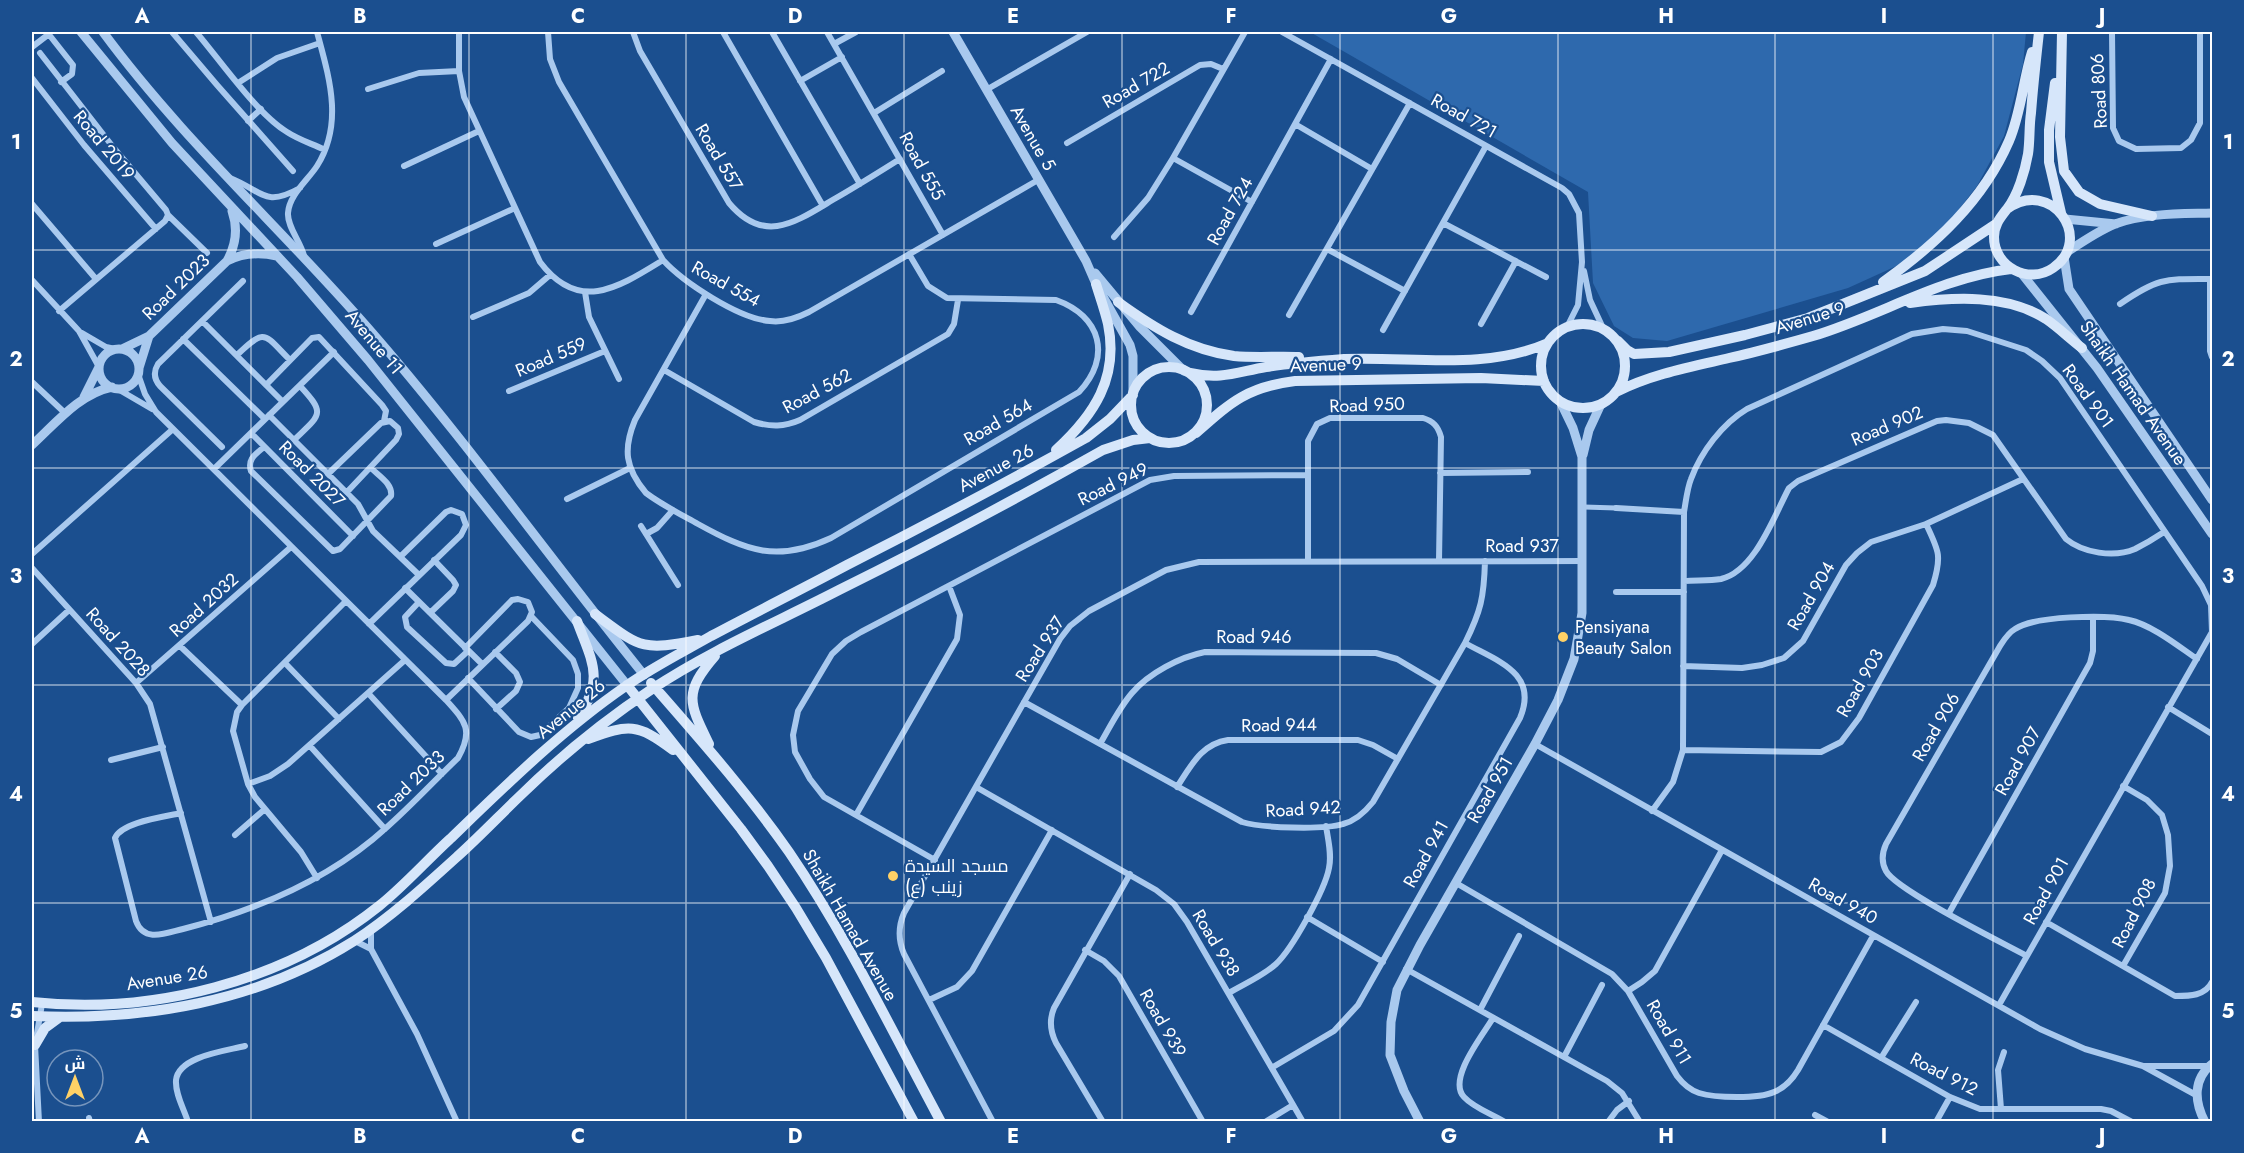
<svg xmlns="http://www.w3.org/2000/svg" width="2244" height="1153" viewBox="0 0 2244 1153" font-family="Jost,Cairo,sans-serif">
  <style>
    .green { fill: #2e69ad }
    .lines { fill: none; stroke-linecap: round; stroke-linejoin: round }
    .pedestrian { stroke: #a9c9ee; stroke-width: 5 }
    .minor { stroke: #a9c9ee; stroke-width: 6 }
    .tertiary { stroke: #a9c9ee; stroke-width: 9 }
    .secondary { stroke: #d6e6fa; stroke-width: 10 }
    .grid { fill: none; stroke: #fff; stroke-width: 1.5; stroke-opacity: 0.55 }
    .poi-dot { fill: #ffd166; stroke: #1b4f8f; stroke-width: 2 }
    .labels { text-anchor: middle; stroke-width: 4.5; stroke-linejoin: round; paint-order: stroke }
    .street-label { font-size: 18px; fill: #fff; stroke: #1b4f8f }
    .poi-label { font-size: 18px; fill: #fff; stroke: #1b4f8f; text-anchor: start }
    .neatline { fill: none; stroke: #fff; stroke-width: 2 }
    .grid-label { font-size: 20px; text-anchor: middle; font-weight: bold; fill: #fff }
  </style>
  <rect width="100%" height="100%" fill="#1b4f8f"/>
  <!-- green -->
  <path class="green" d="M1310,32h716l-3,32 -19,72 -27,50 -37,48 -37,29 -55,25 -181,53 -34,-3 -19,-12 -21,-43 -5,-91z"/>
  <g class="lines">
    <!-- pedestrian -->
    <path class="pedestrian" d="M1584,507l32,1"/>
    <!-- minor -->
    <path class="minor" d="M47,32l26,33 -1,9 -11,8
      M172,32l45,53 76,86
      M196,32c24,28 61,82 91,100 12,8 26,12 38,18
      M459,32v39l5,26 76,165c39,52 79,25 123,-2
      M548,32l2,27 9,23 104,178c20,22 76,59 107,61 14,2 27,-3 39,-9l229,-132
      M633,32l7,19 89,152c36,43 68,18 107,-5 21,-12 43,-26 64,-39
      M723,32l100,174
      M772,32l88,152
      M827,32l116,203
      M1282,32l280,156 7,6 10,19 3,49 -4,43 -11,22
      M2112,32l1,96 6,13 17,8 45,-1 10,-8 9,-17v-91
      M834,44l22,-12
      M32,47l17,-13
      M40,53l73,94 53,63 2,5 -3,6 -106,90
      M32,78l52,67 72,84
      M800,81l42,-24
      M238,83l39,-25 43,-15
      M368,89l51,-16 40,-2
      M986,90l101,-58
      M874,113l68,-42
      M248,121l13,-12
      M1295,124l77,45
      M1067,143l133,-78 11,-1 12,5
      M1173,158l79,44
      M404,166l75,-35
      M230,178c33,13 34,30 70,10
      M32,204l64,75
      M168,215l39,38
      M1443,223l103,54
      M1114,237l34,-39 25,-40 72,-126
      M436,244l79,-36
      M1327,249l78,42
      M304,256c-3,-14 -17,-29 -16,-43 1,-18 20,-33 29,-47 27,-43 12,-89 0,-134
      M1584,271l6,29 13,28
      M2210,279v72l2,6
      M32,280l47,51 20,36
      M585,292l4,25 30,62
      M706,294l-71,126c-12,29 -10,48 11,73 16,12 34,21 52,31 49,27 79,39 133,14l248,-146c33,-35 22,-76 -23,-92l-109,-2 -19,-12 -19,-32
      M2120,304c39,-27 46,-25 92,-25
      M1191,312l140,-253
      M1289,315l121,-212
      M473,317l56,-24 21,-18
      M202,321l81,81
      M1481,324l35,-63
      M1383,330l103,-184
      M82,333l24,14 9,2
      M183,339l82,80
      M237,355c29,-28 27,-21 53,5
      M664,370l90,52c17,5 30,5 46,-2l148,-86 6,-10 4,-24
      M138,374l7,20 11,18 290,288c19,21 28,30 12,58 -24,23 -47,48 -72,70 -57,52 -129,82 -203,101 -17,4 -39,14 -47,-8l-21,-83c7,-16 49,-21 66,-25
      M32,382l34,32
      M266,385l46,-47 7,-1 63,68 4,6 -2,10
      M116,388l36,21
      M509,391l96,-40
      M269,415l89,89 15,27 46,44
      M251,433l102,103
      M294,440c27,-26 32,-26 6,-54
      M222,447l-62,-61c-6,-7 -7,-14 -2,-22l85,-83
      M264,447c-8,7 -17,12 -13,24l82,80 7,-2 51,-53c2,-12 -12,-20 -20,-28
      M214,469l120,-117
      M329,473l52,-50 9,-2 8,7 1,6 -3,6 -49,52
      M1440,473l88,-1
      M567,499l63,-31
      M1616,508l68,4
      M641,526l37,59
      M646,534l11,-6 16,-18
      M32,554l141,-125
      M1308,561v-120l9,-17 13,-6h93c10,3 15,8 18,19l-2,124
      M32,568l104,115 14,21 61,218
      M1684,581c12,-1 25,0 37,-2 34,-8 53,-63 68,-91l9,-7 139,-60 9,-1 23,3 24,12 73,104c17,14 48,19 69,10 10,-5 20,-11 29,-17
      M405,588l77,76
      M1616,592h68
      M419,602l-14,15 2,10 39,36 8,1 14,-13
      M430,613l23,-22 3,-6 -3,-5 -19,-20
      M369,624l92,-89 5,-10 -4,-11 -11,-4 -5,2 -46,45
      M32,644l37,-34
      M180,646l62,59
      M495,652l21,21 4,9 -4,9 -20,18
      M285,663l54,56
      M1683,666l59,2 20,-3 22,-7 19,-17 43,-76 11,-12 14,-11 55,-18 97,-45
      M468,678l51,54 12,5 9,-2 29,-27 9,-20v-14l-5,-14 -42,-44
      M136,683l155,-136
      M368,693l74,81
      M446,700l82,-79 4,-9 -4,-10 -10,-3 -6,1 -47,48
      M1024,702l218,120c20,6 81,8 101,2 12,-3 22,-12 30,-22l92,-159c16,-32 19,-46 20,-82
      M2168,707l44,27
      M1100,744c10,-17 19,-36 32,-51 17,-20 48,-36 73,-41l171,1 21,6 44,26
      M1535,744l505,285 45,20 58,17 53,29
      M310,746l75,83
      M1683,750l138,2 20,-10 18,-24 74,-133c9,-29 6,-34 -7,-61
      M111,760l52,-13
      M248,784l22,-8 18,-12 117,-104
      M2123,786l24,14 15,15 6,20 2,31 -5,27 -42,73
      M976,787l180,103 18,14 13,18 116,200
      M1177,787c14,-21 24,-43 51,-47h130l15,5 25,14
      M1652,811l21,-29 10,-32 1,-238c2,-11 3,-23 7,-33 10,-27 31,-55 56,-70l165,-75 31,-5 24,2 59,19 16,11 18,17 142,208 9,19 1,27 -213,373
      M856,815l101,-176 3,-24 -11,-29
      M235,835l30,-26
      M935,860l-111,-63 -14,-18 -15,-27 -2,-17 5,-24 34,-57 14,-13 15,-9 289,-152 24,-4 133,-1
      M317,878l-16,-26 -46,-55 -7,-13 -15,-53 4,-19 5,-7 104,-104
      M1456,883l156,91 16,17 49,85c6,8 13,14 22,17 16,5 60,6 75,-1 10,-4 18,-12 24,-22l75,-134
      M1949,913l141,-250 3,-12v-34
      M1307,917l76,45
      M2046,922l129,74c15,0 30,0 37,-14
      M371,930v19l46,85 40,88
      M355,941l16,8
      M1085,950l19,11 15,15 84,146
      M2027,956c-24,-13 -131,-66 -141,-85 -5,-9 -4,-18 0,-27l114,-198c4,-6 8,-13 15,-17 19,-13 91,-15 114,-9 23,5 49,26 68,39
      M1406,969l201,112 15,12 18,29
      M1628,991l14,-9 13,-11 67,-121
      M1229,993c15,-9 34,-17 47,-29 16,-15 49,-74 53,-96 3,-14 -1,-28 -3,-42
      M929,1000l28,-13 15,-16 80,-141
      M1480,1010l39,-74
      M1493,1018c-10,17 -46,61 -29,79 10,11 28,17 41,25
      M1823,1025l127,72 30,12h121l10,2 21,11
      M1564,1057l38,-72
      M1881,1058l35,-56
      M2144,1066h65
      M1273,1067l61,-36 24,-26 162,-287c19,-45 -23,-57 -55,-75
      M2001,1109l-3,-39 6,-18
      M1815,1115l13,7
      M89,1118l1,4
      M39,1122l-4,-77 7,-41
      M188,1122c-4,-13 -13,-28 -12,-42 3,-24 50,-29 69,-34
      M993,1122l-89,-168c-6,-14 -6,-27 0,-41l156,-274 10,-13 19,-15 77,-41 33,-8 384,-1
      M1103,1122l-47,-79c-6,-12 -7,-23 -2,-35l76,-134
      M1265,1122l28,-17
      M1608,1122l9,-12 12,-9
      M1936,1122l14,-25"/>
    <!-- tertiary -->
    <path class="tertiary" d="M81,32l91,111 125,134 71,83 259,325
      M103,32c79,107 178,196 265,296 97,111 183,232 276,347
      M953,32l133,229 10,23 34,61 3,11v36
      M2065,219l51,5
      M2067,252c15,-10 31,-21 48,-28 30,-11 66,-10 97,-11
      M2064,257l5,32 143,211
      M227,261c9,-16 11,-33 5,-50
      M1095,273l45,54 44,44
      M2022,274l75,94 115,166
      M122,349l27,-13 78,-75c16,-8 32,-9 50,-5
      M99 369a20 20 0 1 1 40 0a20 20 0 1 1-40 0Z
      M139,368l10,-32
      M84,397l15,-30
      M32,445c24,-22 47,-51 80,-58
      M1583,455l6,-25 12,-26
      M1420,1122l-16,-31 -14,-36 1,-33 6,-32 23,-45 115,-201 23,-44 16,-41 8,-46v-156l-9,-29 -13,-27
      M2205,1122c-11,-21 -12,-43 7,-58"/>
    <!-- secondary -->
    <path class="secondary" d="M2062,32l-2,105 4,34 15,21 21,12 52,12
      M2055,83l-6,47v32l12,51
      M2007,209c44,-32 88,30 46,59 -24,17 -59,-1 -59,-31 0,-12 6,-19 13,-28 11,-14 18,-38 21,-55 2,-13 1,-28 3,-41 2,-27 5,-54 8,-81
      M1883,282c52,-37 100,-81 126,-141 12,-28 14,-60 23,-89
      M1118,302c36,26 71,48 116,54 22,2 44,0 65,1
      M1910,303c44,-6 97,-9 136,16 13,9 24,20 36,29
      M1541 366a42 42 0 1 1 84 0a42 42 0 1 1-84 0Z
      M1618,341l9,9 7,4 35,-2 76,-17 63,-17 117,-47 71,-47
      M1131 405a38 38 0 1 1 76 0a38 38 0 1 1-76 0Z
      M1190,373c31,7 47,-1 76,-6 26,-4 52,-6 78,-8 67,-3 140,12 204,-16
      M1616,392c36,-18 74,-25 113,-34 28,-6 56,-14 84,-22 67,-20 128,-59 198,-67
      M1196,433c35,-31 51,-46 99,-52l186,-3 63,3
      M1056,450c38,-35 63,-72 52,-126 -3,-13 -8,-27 -12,-40
      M595,614c46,34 46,37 103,26
      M577,621c15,41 28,57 1,97
      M651,683c48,55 96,109 138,169 58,85 103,179 152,270
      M627,685l114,144 27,37 28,42 30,50 88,164
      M588,739c41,-15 49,-16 85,11
      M709,744c-20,-41 -26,-51 6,-88
      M32,1002c120,13 252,-20 347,-96 25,-20 47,-45 71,-67 56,-54 112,-109 176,-153 27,-19 57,-34 85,-50 45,-24 91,-47 136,-71 81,-41 160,-83 239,-127l24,-19 23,-24
      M32,1016c111,5 226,-14 322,-75 37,-24 72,-56 105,-86 22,-20 42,-41 63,-61 40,-39 83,-74 130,-105 59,-39 125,-67 187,-99 89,-44 177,-91 264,-140l30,-10 17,-2
      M35,1045l10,-17 15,-11"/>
  </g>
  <!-- grid -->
  <path class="grid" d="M251,32v1090M469,32v1090M686,32v1090M904,32v1090M1122,32v1090M1340,32v1090M1558,32v1090M1775,32v1090M1993,32v1090M32,250h2180M32,468h2180M32,685h2180M32,903h2180"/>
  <!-- markers -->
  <g class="poi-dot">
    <circle cx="1563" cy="637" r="6"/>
    <circle cx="893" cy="876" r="6"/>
  </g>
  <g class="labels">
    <!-- street labels -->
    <g class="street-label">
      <text transform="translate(1136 85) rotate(-30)" y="6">Road 722</text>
      <text transform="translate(2099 91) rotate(-93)" y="6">Road 806</text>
      <text transform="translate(1464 116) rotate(29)" y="6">Road 721</text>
      <text transform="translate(1033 138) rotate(60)" y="6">Avenue 5</text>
      <text transform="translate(104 145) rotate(50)" y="6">Road 2019</text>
      <text transform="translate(719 157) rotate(59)" y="6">Road 557</text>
      <text transform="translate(922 166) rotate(61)" y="6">Road 555</text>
      <text transform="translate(1230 211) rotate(-61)" y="6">Road 724</text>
      <text transform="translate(726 284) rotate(29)" y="6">Road 554</text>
      <text transform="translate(176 287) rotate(-44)" y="6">Road 2023</text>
      <text transform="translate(1810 318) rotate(-17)" y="6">Avenue 9</text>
      <text transform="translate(374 342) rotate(50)" y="6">Avenue 11</text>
      <text transform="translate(551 357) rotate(-23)" y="6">Road 559</text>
      <text transform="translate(1326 365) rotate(-2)" y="6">Avenue 9</text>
      <text transform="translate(817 391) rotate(-28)" y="6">Road 562</text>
      <text transform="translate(2133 393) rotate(55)" y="6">Shaikh Hamad Avenue</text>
      <text transform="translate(2088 396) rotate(54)" y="6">Road 901</text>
      <text transform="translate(1367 405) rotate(-2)" y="6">Road 950</text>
      <text transform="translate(998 422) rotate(-30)" y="6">Road 564</text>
      <text transform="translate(1887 426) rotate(-23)" y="6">Road 902</text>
      <text transform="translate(996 468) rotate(-28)" y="6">Avenue 26</text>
      <text transform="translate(312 474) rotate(45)" y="6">Road 2027</text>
      <text transform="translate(1113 484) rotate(-26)" y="6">Road 949</text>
      <text x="1522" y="552">Road 937</text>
      <text transform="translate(1811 596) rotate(-60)" y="6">Road 904</text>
      <text transform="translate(204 605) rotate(-42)" y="6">Road 2032</text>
      <text x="1254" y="643">Road 946</text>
      <text transform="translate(118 642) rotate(48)" y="6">Road 2028</text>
      <text transform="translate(1040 649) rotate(-57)" y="6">Road 937</text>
      <text transform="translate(1860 683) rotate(-60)" y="6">Road 903</text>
      <text transform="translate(571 709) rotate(-39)" y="6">Avenue 26</text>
      <text transform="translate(1279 725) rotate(-1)" y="6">Road 944</text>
      <text transform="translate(1936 727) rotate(-60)" y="6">Road 906</text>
      <text transform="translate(2018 761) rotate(-61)" y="6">Road 907</text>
      <text transform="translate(411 783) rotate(-44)" y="6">Road 2033</text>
      <text transform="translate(1490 790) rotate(-60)" y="6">Road 951</text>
      <text transform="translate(1303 809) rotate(-3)" y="6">Road 942</text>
      <text transform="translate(1426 854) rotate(-61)" y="6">Road 941</text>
      <text transform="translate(2046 891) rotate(-61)" y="6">Road 901</text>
      <text transform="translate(1843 901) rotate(29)" y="6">Road 940</text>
      <text transform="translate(2134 913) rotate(-63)" y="6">Road 908</text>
      <text transform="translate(850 925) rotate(60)" y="6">Shaikh Hamad Avenue</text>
      <text transform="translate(1216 943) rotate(59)" y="6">Road 938</text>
      <text transform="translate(167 978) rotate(-9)" y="6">Avenue 26</text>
      <text transform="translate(1163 1023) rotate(60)" y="6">Road 939</text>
      <text transform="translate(1669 1032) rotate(60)" y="6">Road 911</text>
      <text transform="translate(1944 1074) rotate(27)" y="6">Road 912</text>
    </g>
    <!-- poi labels -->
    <g class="poi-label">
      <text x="1575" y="633">Pensiyana<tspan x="1575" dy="21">Beauty Salon</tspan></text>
      <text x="905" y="872">مسجد السيدة<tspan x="905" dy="21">زينب (ع)</tspan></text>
    </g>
  </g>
  <!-- border -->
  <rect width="2244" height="1153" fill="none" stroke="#1b4f8f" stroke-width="66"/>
  <!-- north arrow -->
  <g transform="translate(75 1078)"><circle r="28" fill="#1b4f8f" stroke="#7695bc" stroke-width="1.5"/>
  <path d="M0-4.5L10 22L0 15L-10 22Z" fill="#ffd166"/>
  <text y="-9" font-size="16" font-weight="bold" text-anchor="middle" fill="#ffffff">ش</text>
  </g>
  <rect x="33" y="33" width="2178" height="1087" class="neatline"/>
  <g class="grid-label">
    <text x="142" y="23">A</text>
    <text x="360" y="23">B</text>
    <text x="578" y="23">C</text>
    <text x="795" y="23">D</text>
    <text x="1013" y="23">E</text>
    <text x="1231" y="23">F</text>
    <text x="1449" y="23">G</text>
    <text x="1666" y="23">H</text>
    <text x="1884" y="23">I</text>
    <text x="2102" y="23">J</text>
    <text x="16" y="149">1</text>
    <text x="2228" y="149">1</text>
    <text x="16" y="366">2</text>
    <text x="2228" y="366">2</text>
    <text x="16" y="583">3</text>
    <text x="2228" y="583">3</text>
    <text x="16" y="801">4</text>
    <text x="2228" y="801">4</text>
    <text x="16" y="1018">5</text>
    <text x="2228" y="1018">5</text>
    <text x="142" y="1143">A</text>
    <text x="360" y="1143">B</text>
    <text x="578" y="1143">C</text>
    <text x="795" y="1143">D</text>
    <text x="1013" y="1143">E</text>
    <text x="1231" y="1143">F</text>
    <text x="1449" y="1143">G</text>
    <text x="1666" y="1143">H</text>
    <text x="1884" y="1143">I</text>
    <text x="2102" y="1143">J</text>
  </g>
</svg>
